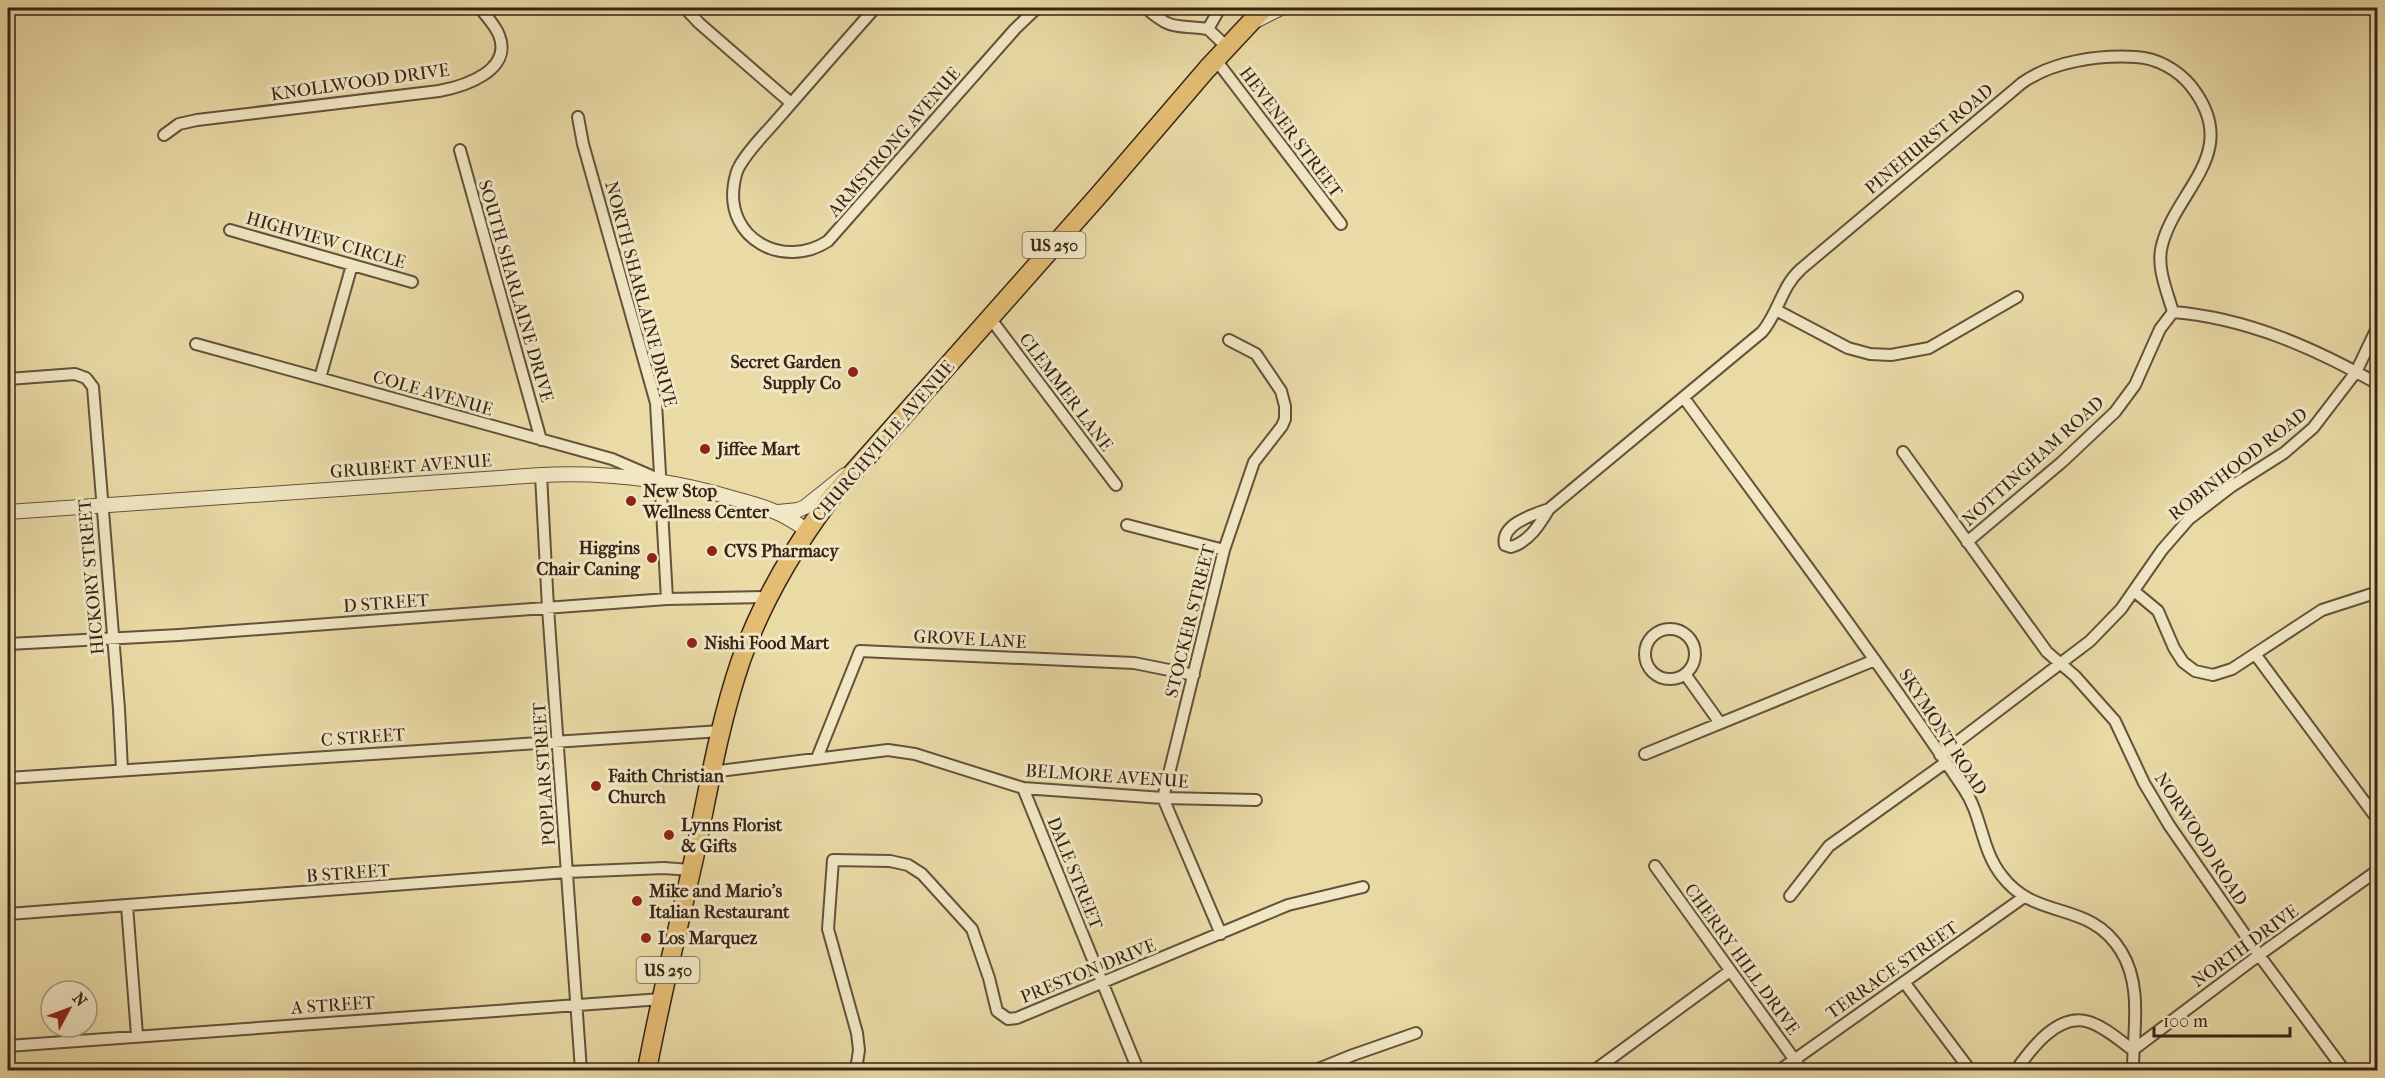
<svg xmlns="http://www.w3.org/2000/svg" width="2385" height="1078" viewBox="0 0 2385 1078" font-family="'IM FELL French Canon',serif">
  <style>
    .lines { fill: none; stroke-linecap: round; stroke-linejoin: round }
    .minor-casing { stroke: #64523b; stroke-width: 14 }
    .tertiary-casing { stroke: #64523b; stroke-width: 16 }
    .primary-casing { stroke: #372417; stroke-width: 21 }
    .minor { stroke: #f1e7c5; stroke-width: 10 }
    .tertiary { stroke: #f1e7c5; stroke-width: 14 }
    .primary { stroke: #e4bd73; stroke-width: 18 }
    .poi-dot { fill: #8f2418; stroke: #f1e7c5; stroke-width: 2 }
    .labels { text-anchor: middle; stroke-width: 6; stroke-linejoin: round; paint-order: stroke }
    .shield { fill: #f1e7c5; stroke: #6f5e4b; stroke-width: 1.5 }
    .shield-label { font-size: 16px; font-weight: bold; fill: #372417 }
    .street-label { font-size: 18px; fill: #372417; stroke: #f1e7c5 }
    .poi-label { font-size: 18px; font-weight: bold; fill: #372417; stroke: #f1e7c5; text-anchor: start }
  </style>
  <rect width="100%" height="100%" fill="#e9daa6"/>
  <filter id="stains"><feTurbulence type="fractalNoise" baseFrequency=".00333" numOctaves="4"/><feColorMatrix values="0 0 0 0 .2 0 0 0 0 .09 0 0 0 0 .02 0 0 0 .5 -.17"/></filter>
  <radialGradient id="worn" r=".72"><stop offset=".6" stop-color="#630" stop-opacity="0"/><stop offset="1" stop-color="#630" stop-opacity=".3"/></radialGradient>
  <g class="lines">
    <!-- minor casing -->
    <g class="minor-casing">
      <path id="minor" d="M685,8l14,15 92,80
        M875,8c-33,37 -66,75 -99,113 -12,14 -28,29 -37,46 -3,5 -4,11 -5,17 -9,55 50,86 94,57l187,-212 22,-21
        M1146,8c27,24 30,16 62,21l19,18
        M1208,29l12,-21
        M1216,60l125,164
        M578,117l5,27 73,259 11,196
        M164,135l15,-11 18,-4 242,-29c27,-5 74,-21 60,-56 -4,-10 -13,-19 -19,-27
        M460,150l81,290
        M230,230l182,52
        M1776,310l72,38 22,6 21,1 38,-7 88,-51
        M2173,312c74,6 141,36 205,72
        M990,318l126,167
        M196,344l416,115 44,19
        M320,378l32,-113
        M8,379l67,-5 11,4 7,9 26,322 3,61
        M1684,398c94,129 191,258 280,391 18,26 17,61 38,87 35,46 87,23 119,75 22,35 12,80 12,119
        M1903,452l144,200 28,24 40,45 29,62 25,42 90,130 85,115
        M541,475l7,133 33,462
        M1549,509c-14,5 -49,15 -44,36l6,2c18,-5 29,-23 38,-38l213,-177c17,-20 19,-45 39,-63l221,-186c31,-22 76,-28 114,-26 21,1 42,13 55,29 52,66 -14,102 -29,159 -6,22 5,46 11,67
        M1127,525l97,25
        M1967,542l95,-80 53,-50 20,-27 25,-56 13,-17
        M2134,591l24,20 16,37 9,14 12,9 18,4 19,-6 90,-59 56,-18
        M1645 654a25 25 0 1 1 50 0a25 25 0 1 1-50 0Z
        M8,644l171,-9 488,-36 101,-2
        M2255,654l123,166
        M1685,674l35,49
        M1645,754l230,-94
        M1940,755l150,-114 31,-32 41,-59 27,-31 43,-33 52,-33 29,-25 43,-56 22,-46
        M817,758l43,-107 274,12 60,12
        M711,772l177,-22 27,4 108,34 140,10 93,2
        M8,778l713,-47
        M1023,788l115,282
        M1655,866l147,204
        M1790,896l39,-50 116,-83
        M127,906l10,129
        M8,914l559,-42 97,-4 26,2
        M1221,934l-58,-136 61,-248 30,-88 28,-36 3,-7v-13l-4,-15 -25,-37 -27,-14
        M1904,982l66,88
        M8,1046l654,-47
        M856,1070l3,-20 -2,-17 -29,-104 5,-69 57,1 18,4 14,9 50,55 17,49 8,33 11,8 9,-1 271,-113 75,-18
        M1316,1070l37,-15 63,-22
        M1595,1070l135,-99
        M1780,1070l244,-173
        M2016,1070c15,-21 42,-58 73,-48 16,5 30,18 44,28l126,-95 119,-85"/>
    </g>
    <!-- tertiary casing -->
    <g class="tertiary-casing">
      <path id="tertiary" d="M1257,20l24,-12
        M8,512l533,-37c66,-3 127,4 191,23 27,7 52,14 75,33
        M778,512l20,-2 7,-3 40,-32"/>
    </g>
    <!-- primary casing -->
    <g class="primary-casing">
      <path id="primary" d="M647,1070c13,-71 31,-141 47,-212 14,-66 25,-134 47,-198 22,-61 54,-115 93,-166l264,-298 109,-127 57,-61"/>
    </g>
    <!-- minor -->
    <use href="#minor" class="minor"/>
    <!-- tertiary -->
    <use href="#tertiary" class="tertiary"/>
    <!-- primary -->
    <use href="#primary" class="primary"/>
  </g>
  <!-- markers -->
  <g class="poi-dot">
    <circle cx="853" cy="372" r="6"/>
    <circle cx="705" cy="449" r="6"/>
    <circle cx="631" cy="501" r="6"/>
    <circle cx="712" cy="551" r="6"/>
    <circle cx="652" cy="558" r="6"/>
    <circle cx="692" cy="643" r="6"/>
    <circle cx="596" cy="786" r="6"/>
    <circle cx="669" cy="835" r="6"/>
    <circle cx="637" cy="901" r="6"/>
    <circle cx="646" cy="938" r="6"/>
  </g>
  <g class="labels">
    <!-- shield labels -->
    <g class="shield">
      <rect x="1022.5" y="232" width="63" height="26" rx="4.5"/>
      <rect x="636.5" y="957" width="63" height="26" rx="4.5"/>
    </g>
    <g class="shield-label">
      <text x="1054" y="251">US 250</text>
      <text x="668" y="976">US 250</text>
    </g>
    <!-- street labels -->
    <g class="street-label">
      <text transform="translate(360 82) rotate(-8)" y="6">KNOLLWOOD DRIVE</text>
      <text transform="translate(1291 132) rotate(53)" y="6">HEVENER STREET</text>
      <text transform="translate(1929 139) rotate(-40)" y="6">PINEHURST ROAD</text>
      <text transform="translate(894 142) rotate(-49)" y="6">ARMSTRONG AVENUE</text>
      <text transform="translate(326 240) rotate(16)" y="6">HIGHVIEW CIRCLE</text>
      <text transform="translate(516 291) rotate(74)" y="6">SOUTH SHARLAINE DRIVE</text>
      <text transform="translate(641 294) rotate(75)" y="6">NORTH SHARLAINE DRIVE</text>
      <text transform="translate(1066 392) rotate(53)" y="6">CLEMMER LANE</text>
      <text transform="translate(433 393) rotate(16)" y="6">COLE AVENUE</text>
      <text transform="translate(883 441) rotate(-49)" y="6">CHURCHVILLE AVENUE</text>
      <text transform="translate(2033 461) rotate(-42)" y="6">NOTTINGHAM ROAD</text>
      <text transform="translate(2238 464) rotate(-38)" y="6">ROBINHOOD ROAD</text>
      <text transform="translate(411 466) rotate(-4)" y="6">GRUBERT AVENUE</text>
      <text transform="translate(91 577) rotate(-95)" y="6">HICKORY STREET</text>
      <text transform="translate(386 603) rotate(-4)" y="6">D STREET</text>
      <text transform="translate(1190 621) rotate(-76)" y="6">STOCKER STREET</text>
      <text transform="translate(970 639) rotate(3)" y="6">GROVE LANE</text>
      <text transform="translate(1943 732) rotate(57)" y="6">SKYMONT ROAD</text>
      <text transform="translate(363 737) rotate(-4)" y="6">C STREET</text>
      <text transform="translate(544 774) rotate(-94)" y="6">POPLAR STREET</text>
      <text transform="translate(1107 776) rotate(4)" y="6">BELMORE AVENUE</text>
      <text transform="translate(2201 839) rotate(57)" y="6">NORWOOD ROAD</text>
      <text transform="translate(348 873) rotate(-4)" y="6">B STREET</text>
      <text transform="translate(1075 873) rotate(68)" y="6">DALE STREET</text>
      <text transform="translate(2245 946) rotate(-36)" y="6">NORTH DRIVE</text>
      <text transform="translate(1742 959) rotate(54)" y="6">CHERRY HILL DRIVE</text>
      <text transform="translate(1892 970) rotate(-35)" y="6">TERRACE STREET</text>
      <text transform="translate(1088 971) rotate(-22)" y="6">PRESTON DRIVE</text>
      <text transform="translate(333 1005) rotate(-4)" y="6">A STREET</text>
    </g>
    <!-- poi labels -->
    <g class="poi-label">
      <text x="841" y="368" text-anchor="end">Secret Garden<tspan x="841" dy="21">Supply Co</tspan></text>
      <text x="717" y="455">Jiffee Mart</text>
      <text x="643" y="497">New Stop<tspan x="643" dy="21">Wellness Center</tspan></text>
      <text x="640" y="554" text-anchor="end">Higgins<tspan x="640" dy="21">Chair Caning</tspan></text>
      <text x="724" y="557">CVS Pharmacy</text>
      <text x="704" y="649">Nishi Food Mart</text>
      <text x="608" y="782">Faith Christian<tspan x="608" dy="21">Church</tspan></text>
      <text x="681" y="831">Lynns Florist<tspan x="681" dy="21">&amp; Gifts</tspan></text>
      <text x="649" y="897">Mike and Mario's<tspan x="649" dy="21">Italian Restaurant</tspan></text>
      <text x="658" y="944">Los Marquez</text>
    </g>
  </g>
  <!-- margin -->
  <rect width="2385" height="1078" fill="none" stroke="#e9daa6" stroke-width="30"/>
  <rect x="9" y="9" width="2367" height="1060" fill="none" stroke="#372417" stroke-width="3"/>
  <rect x="15" y="15" width="2355" height="1048" fill="none" stroke="#372417" stroke-width="1.5"/>
  <!-- north arrow -->
  <g transform="translate(69 1009) rotate(49)"><circle r="28" fill="#f1e7c5" stroke="#a7997f" stroke-width="1.5"/>
  <path d="M0-4.5L10 22L0 15L-10 22Z" fill="#8f2418"/>
  <text y="-9" font-size="16" font-weight="bold" text-anchor="middle" fill="#372417">N</text>
  </g>
  <!-- scale -->
  <path d="M2154 1027v9h136v-9" fill="none" stroke="#372417" stroke-width="3"/>
  <text x="2163" y="1027" font-size="18" fill="#372417" stroke="#f1e7c5" stroke-width="4.5" paint-order="stroke">100 m</text>
  <rect width="100%" height="100%" filter="url(#stains)"/>
  <rect width="100%" height="100%" fill="url(#worn)"/>
</svg>
